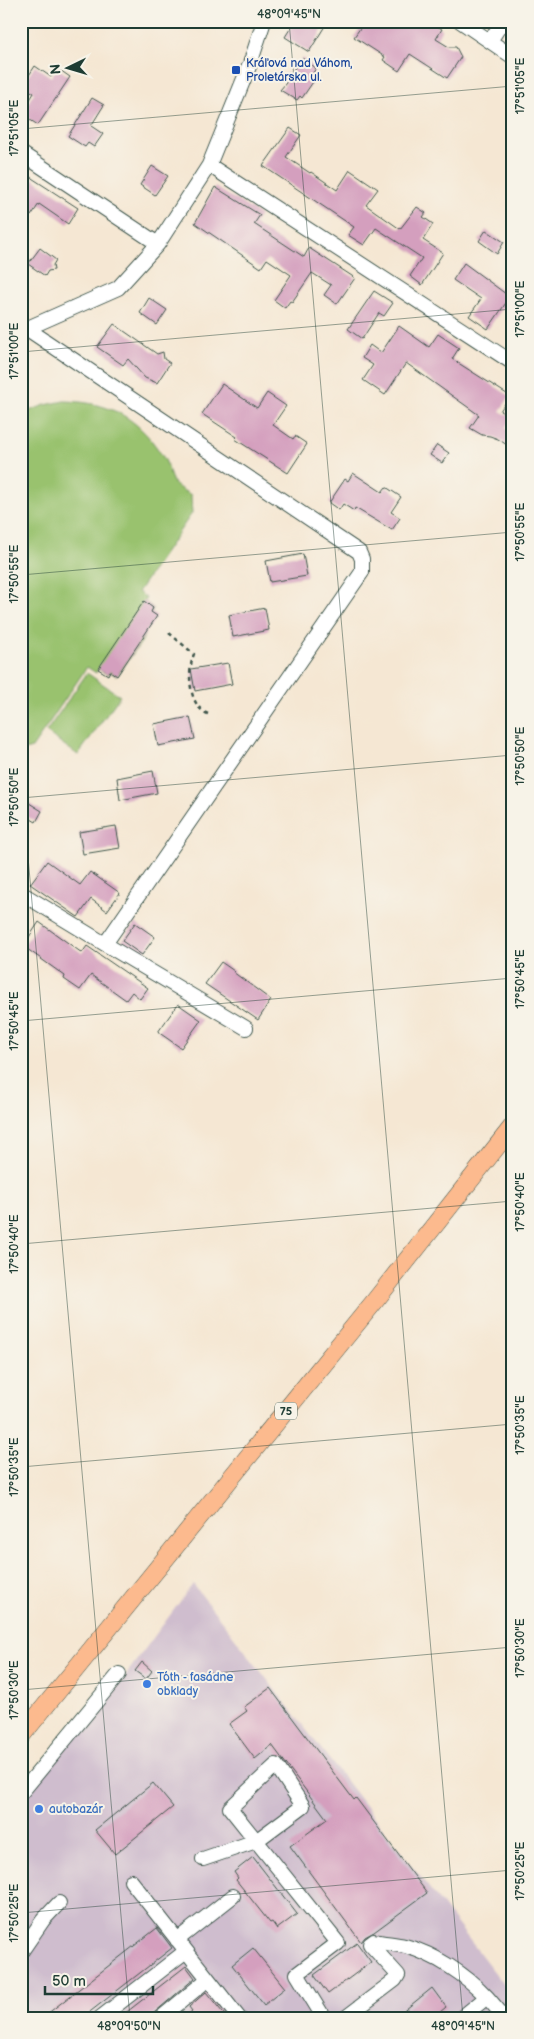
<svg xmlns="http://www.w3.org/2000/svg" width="534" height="2039" viewBox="0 0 534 2039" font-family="'Balsamiq Sans',sans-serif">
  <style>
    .industrial { fill: #cfbdce }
    .green { fill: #99c26e; stroke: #5c8051 }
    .building { fill: #d49fbe }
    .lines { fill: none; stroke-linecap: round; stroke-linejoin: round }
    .minor-casing { stroke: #3f564c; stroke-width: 16 }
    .major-casing { stroke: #3f564c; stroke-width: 19 }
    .path { stroke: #3f564c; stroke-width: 2.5; stroke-dasharray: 4 4; stroke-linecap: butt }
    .minor { stroke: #fff; stroke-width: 14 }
    .major { stroke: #fcba8e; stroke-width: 18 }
    .ticks { fill: none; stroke: #1f3d34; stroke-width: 1; stroke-opacity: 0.45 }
    .transit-dot { fill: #1a4fb4; stroke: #f7f3e8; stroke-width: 2 }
    .shop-dot { fill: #3f7fe0; stroke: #f7f3e8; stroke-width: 2 }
    .labels { text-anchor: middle; stroke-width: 4; stroke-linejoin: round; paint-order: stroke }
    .shield { fill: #f7f3e8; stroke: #60746a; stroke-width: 1 }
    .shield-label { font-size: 11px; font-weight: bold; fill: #1f3d34 }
    .transit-label { font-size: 12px; fill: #164399; stroke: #f7f3e8; text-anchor: start }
    .shop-label { font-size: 12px; fill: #366cbe; stroke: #f7f3e8; text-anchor: start }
    .neatline { fill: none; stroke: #1f3d34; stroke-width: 2 }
    .ticks-label { font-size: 12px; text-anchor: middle; fill: #1f3d34 }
  </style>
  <rect width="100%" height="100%" fill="#f7f3e8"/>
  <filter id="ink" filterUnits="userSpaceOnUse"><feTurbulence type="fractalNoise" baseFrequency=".02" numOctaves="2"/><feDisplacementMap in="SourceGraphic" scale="10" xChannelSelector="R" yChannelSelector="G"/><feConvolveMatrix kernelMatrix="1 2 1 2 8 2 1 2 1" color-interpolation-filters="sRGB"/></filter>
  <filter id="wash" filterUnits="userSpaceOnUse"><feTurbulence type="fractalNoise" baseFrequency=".0096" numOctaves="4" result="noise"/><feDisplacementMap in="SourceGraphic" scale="20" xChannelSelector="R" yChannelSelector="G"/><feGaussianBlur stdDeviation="1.12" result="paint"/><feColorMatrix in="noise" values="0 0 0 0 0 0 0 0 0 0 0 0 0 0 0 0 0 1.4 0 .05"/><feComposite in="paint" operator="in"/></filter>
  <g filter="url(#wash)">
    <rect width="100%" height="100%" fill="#f5e7d3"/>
    <!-- industrial -->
    <path class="industrial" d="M193,1584l320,412v22h-492v-219l25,-31 62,-69z"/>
    <!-- green -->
    <path class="green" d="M64,401c49,1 76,18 101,59 4,7 4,15 8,22 3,5 13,10 18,13l1,18 -54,79 8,6 -2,3 9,7 -11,33 -25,35 -7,-4 -2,3 -10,-6 -2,4 -9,-6 -55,81 -11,3v-337l24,-9z
      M87,673l33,23 -42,59 -32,-23z"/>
    <g id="blocks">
      <!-- building -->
      <path class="building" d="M295,21h33l-19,31 -24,-15z
        M365,21h64l13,8 -6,10 13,8h7l5,10 -14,21 -37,-24 -11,17 -16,-11 2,-3 -31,-20z
        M302,58l14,10 -3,5 4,3 -15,22 -2,-2 -3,4 -17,-10 6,-7 -2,-9 7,-1z
        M35,66l16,11 6,-9 13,9 -32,48 -17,-11 13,-21 -12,-7z
        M92,98l12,7 -13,21 12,8 -9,13 -6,-4 -3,4 -17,-11z
        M290,128l11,7 -15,22 24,16 1,-1 26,18 13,-20 28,19 -12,16 34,24 17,-22 9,6 -3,4 10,7 -10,16 20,13 -21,32 -12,-9 12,-18 -46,-30 -12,17 -16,-10 6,-8 -91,-61z
        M152,166l16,10 -13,19 -15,-10z
        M21,171l57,37 -10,16 -29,-20 -8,12 -10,-7z
        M215,187l45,28 -6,9 50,33 5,-9 46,30 -18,26 -13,-9 7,-10 -19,-12 -20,29 -2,-1 -5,7 -11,-8 17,-25 -24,-16 -6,9 -66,-45z
        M486,230l18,12 -7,12 -18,-13z
        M40,248l16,12 -3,5 1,5 -6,1 -3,5 -17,-12z
        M464,263l46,34 -22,32 -19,-13 12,-17 -28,-19z
        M374,291l19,12 -9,13 -5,-3 -17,26 -14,-10z
        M149,298l18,12 -10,15 -17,-12z
        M114,324l43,30 6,-2 1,7 6,4 -13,20 -12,-5 -17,-19 -5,6 -26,-18z
        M399,326l30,21 9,-13 21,14 -7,11 58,37 -10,15 12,7 -7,10 8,6v15l-15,-10 -8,-3 -8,-1 -12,-7 9,-13 -73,-52 -21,32 -22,-15 10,-15 -11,-7 8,-13 11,8z
        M222,384l35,24 10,-15 19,13 -13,19 20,14 2,-3 12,8 -19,29 -53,-34 2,-2 -35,-23z
        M437,445l12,8 -7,10 -12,-8z
        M353,473l29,19 4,-5 15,10 -10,15 9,6 -8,12 -37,-22 -1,3 -11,-7 -4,6 -10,-7 16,-24 3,2z
        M303,554l4,22 -37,6 -4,-21z
        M144,601l9,7 -2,4 6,4 -40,60 -7,-5 -2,4 -10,-6z
        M265,608l4,22 -36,7 -4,-22z
        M228,663l4,21 -37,7 -4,-22z
        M190,717l5,22 -37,7 -4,-22z
        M153,771l4,22 -37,7 -3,-22z
        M21,798l21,13 -6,11 -15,-9z
        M116,826l4,22 -37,6 -4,-22z
        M47,861l33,24 10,-13 30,21 -13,18 -16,-12 -13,18 -48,-33z
        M39,922l43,31 5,-7 61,42 -8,11 -8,-7 -6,8 -35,-25 -11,15 -16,-11 1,-3 -42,-30z
        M135,923l20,14 -13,18 -20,-14z
        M221,962l13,9 -1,1 38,28 -13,20 -53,-36z
        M178,1004l23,16 -20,28 -23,-16z
        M142,1662l10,9 -6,8 -11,-8z
        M270,1688l84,112 2,-2 71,95 -53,39 -9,5 -4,5 -71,-96 37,-27 -55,-74 -17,14 -26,-35 18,-13 -3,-4z
        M153,1783l20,24 -58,47 -20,-24z
        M253,1857l44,57 -20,15 -5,-7 -2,1 -34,-43 2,-2 -4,-6z
        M157,1928l15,20 -90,70h-40z
        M357,1943l14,19 -43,32 -14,-19z
        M253,1948l32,40 -21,17 -32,-40z
        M186,1966l9,12 -41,35 -6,5h-29z
        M432,1988l14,19 -13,11h-38z
        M206,1992l21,26h-43l8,-7 -3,-4z"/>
    </g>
  </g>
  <g filter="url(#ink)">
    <use href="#blocks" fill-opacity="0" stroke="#3f564c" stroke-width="1"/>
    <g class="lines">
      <!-- minor casing -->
      <g class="minor-casing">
        <path id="minor" d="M460,21l53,36
          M490,41l13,-20
          M21,153l137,91
          M209,165l304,198
          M26,328l333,224 3,7v13l-257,372 141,84
          M21,331l97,-43 40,-44 51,-79 41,-101 14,-43
          M26,896l79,48
          M21,1793l98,-119
          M203,1859l53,-18 47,-35 -27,-41 -46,43 108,135 -41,31 27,44
          M131,1881l108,137
          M177,1940l56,-44
          M21,1952l22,-32 16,-17
          M100,2018l86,-67
          M161,2018l47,-39
          M345,2018l50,-38 3,-5 -28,-31 4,-3c10,2 21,3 31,5 30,8 61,29 82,51
          M461,2018l26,-21 18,21"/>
      </g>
      <!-- major casing -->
      <g class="major-casing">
        <path id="major" d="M21,1736l353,-434 139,-176"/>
      </g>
      <!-- path -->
      <path class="path" d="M169,633l25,21c-7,17 -6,52 14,60"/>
      <!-- minor -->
      <use href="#minor" class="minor"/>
      <!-- major -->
      <use href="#major" class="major"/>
    </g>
  </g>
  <!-- ticks -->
  <path class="ticks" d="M289,21l174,1997M21,129l492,-43M21,352l492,-43M21,575l492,-43M21,777l109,1241M21,798l492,-43M21,1021l492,-43M21,1244l492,-43M21,1467l492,-43M21,1690l492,-43M21,1913l492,-43"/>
  <!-- markers -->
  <rect class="transit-dot" x="231" y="65" width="10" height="10" rx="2.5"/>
  <g class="shop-dot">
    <circle cx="147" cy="1684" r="5"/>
    <circle cx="39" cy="1809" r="5"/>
  </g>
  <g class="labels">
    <!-- shield labels -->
    <rect class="shield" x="275" y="1402.5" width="22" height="17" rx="4"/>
    <g class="shield-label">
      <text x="286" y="1415">75</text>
    </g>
    <!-- transit labels -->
    <g class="transit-label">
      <text x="246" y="67">Kráľová nad Váhom,<tspan x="246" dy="14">Proletárska ul.</tspan></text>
    </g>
    <!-- shop labels -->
    <g class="shop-label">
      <text x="157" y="1681">Tóth - fasádne<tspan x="157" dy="14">obklady</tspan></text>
      <text x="49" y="1813">autobazár</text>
    </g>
  </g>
  <!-- margin -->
  <rect width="534" height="2039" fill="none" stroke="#f7f3e8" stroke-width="55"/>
  <!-- north arrow -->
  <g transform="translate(68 68) rotate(265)" stroke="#f7f3e8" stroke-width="4" paint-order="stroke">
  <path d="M0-4L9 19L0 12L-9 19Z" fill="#1f3d34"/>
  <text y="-8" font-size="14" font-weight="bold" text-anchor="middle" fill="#1f3d34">N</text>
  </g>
  <!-- scale -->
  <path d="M45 1986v8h108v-8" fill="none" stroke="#1f3d34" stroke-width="2.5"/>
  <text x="52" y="1986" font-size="15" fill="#1f3d34" stroke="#f7f3e8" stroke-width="4" paint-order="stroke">50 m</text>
  <rect x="28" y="28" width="478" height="1984" class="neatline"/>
  <g class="ticks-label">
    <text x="289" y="18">48°09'45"N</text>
    <text transform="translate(520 86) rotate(-90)" y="4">17°51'05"E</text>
    <text transform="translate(14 128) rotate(-90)" y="4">17°51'05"E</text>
    <text transform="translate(520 309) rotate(-90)" y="4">17°51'00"E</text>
    <text transform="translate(14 351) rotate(-90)" y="4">17°51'00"E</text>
    <text transform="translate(520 532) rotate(-90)" y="4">17°50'55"E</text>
    <text transform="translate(14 574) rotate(-90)" y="4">17°50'55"E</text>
    <text transform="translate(520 756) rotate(-90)" y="4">17°50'50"E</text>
    <text transform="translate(14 797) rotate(-90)" y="4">17°50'50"E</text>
    <text transform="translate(520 979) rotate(-90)" y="4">17°50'45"E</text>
    <text transform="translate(14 1021) rotate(-90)" y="4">17°50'45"E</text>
    <text transform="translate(520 1202) rotate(-90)" y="4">17°50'40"E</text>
    <text transform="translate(14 1244) rotate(-90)" y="4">17°50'40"E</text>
    <text transform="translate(520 1425) rotate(-90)" y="4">17°50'35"E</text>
    <text transform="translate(14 1467) rotate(-90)" y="4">17°50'35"E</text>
    <text transform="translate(520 1648) rotate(-90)" y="4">17°50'30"E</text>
    <text transform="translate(14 1690) rotate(-90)" y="4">17°50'30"E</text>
    <text transform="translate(520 1871) rotate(-90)" y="4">17°50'25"E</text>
    <text transform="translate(14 1913) rotate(-90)" y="4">17°50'25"E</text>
    <text x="129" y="2030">48°09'50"N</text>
    <text x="463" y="2030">48°09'45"N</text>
  </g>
</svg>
